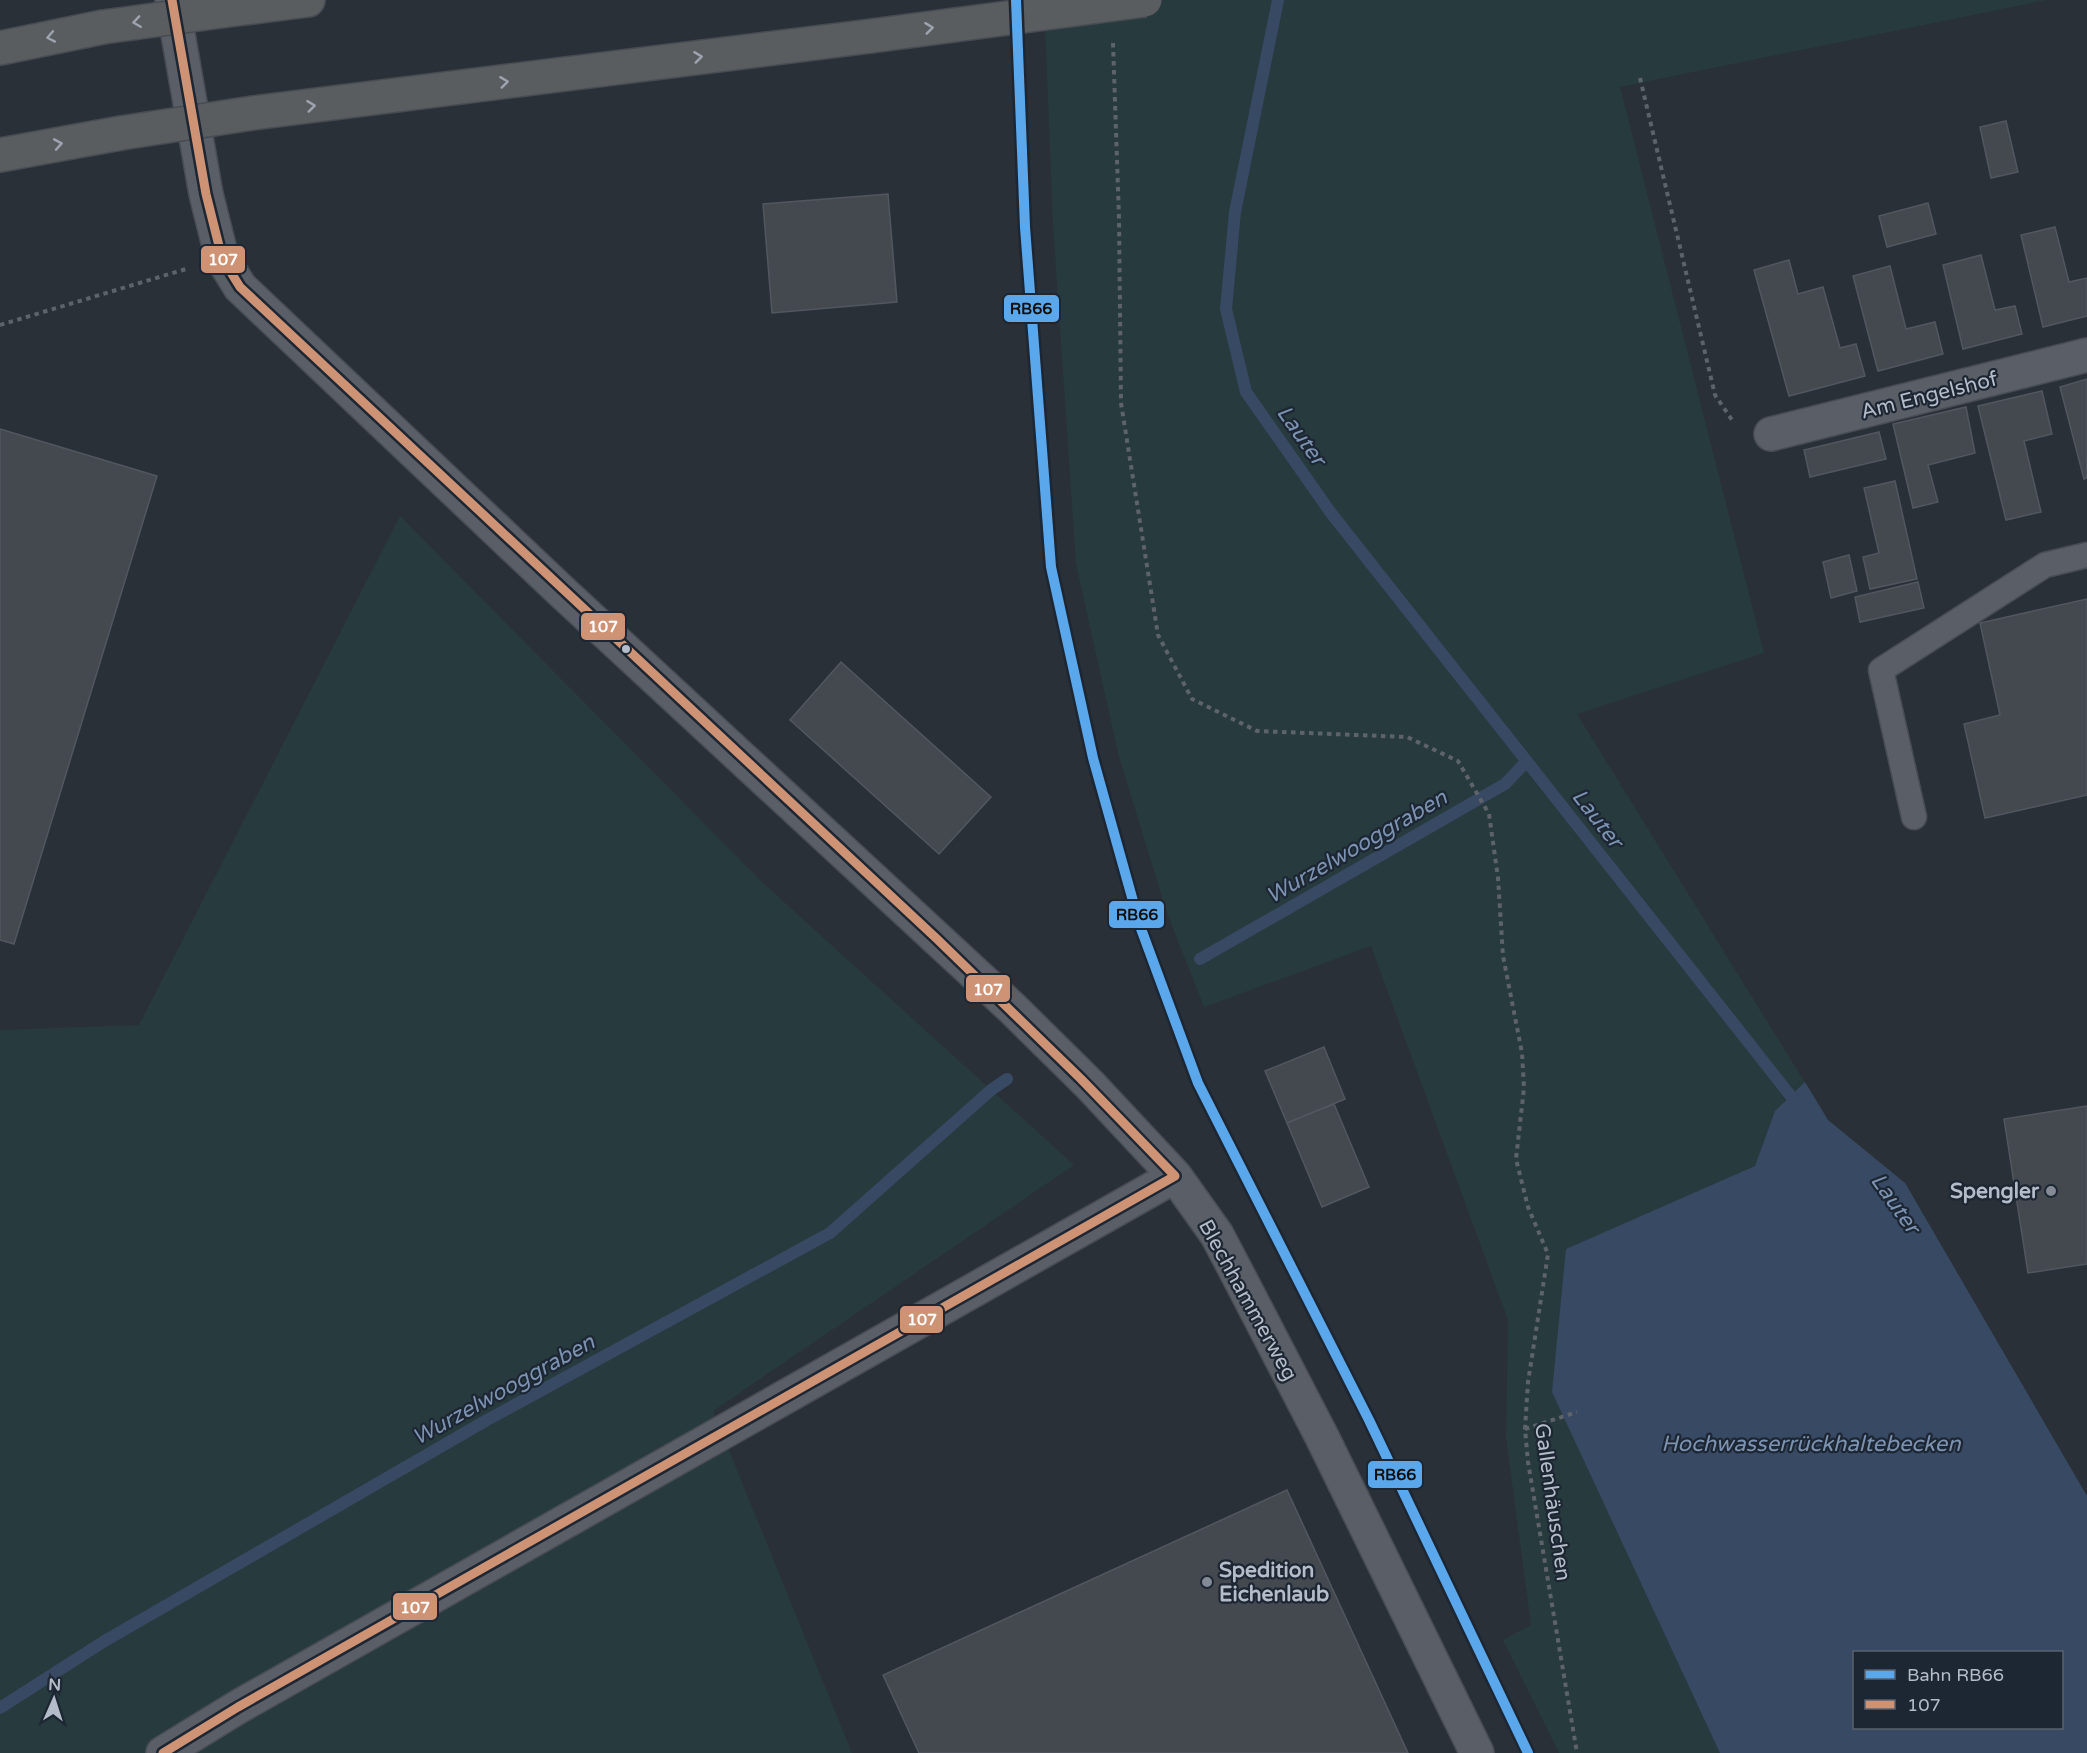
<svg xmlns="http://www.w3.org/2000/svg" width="2087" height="1753" viewBox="0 0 2087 1753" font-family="'Varela Round',sans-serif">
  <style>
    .green { fill: #273a3e; fill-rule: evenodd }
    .water { fill: #384963; fill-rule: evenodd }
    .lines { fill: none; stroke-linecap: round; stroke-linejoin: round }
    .stream { stroke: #384963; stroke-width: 12 }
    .building { fill: #444950; stroke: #52575f; stroke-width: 1.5 }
    .lane-casing { stroke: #484c53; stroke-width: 27 }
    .street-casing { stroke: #484c53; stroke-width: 36 }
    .highway-casing { stroke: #474c53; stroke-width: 36 }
    .path { stroke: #5d636a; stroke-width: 4; stroke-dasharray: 4.5 4.5; stroke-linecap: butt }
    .lane { stroke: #5a5e66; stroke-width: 24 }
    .street { stroke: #5a5e66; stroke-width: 33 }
    .highway { stroke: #5a5d60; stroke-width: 33 }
    .highway-bridge-casing { stroke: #474c53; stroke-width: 36; stroke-linecap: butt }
    .highway-bridge { stroke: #5a5d60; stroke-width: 33 }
    .bus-1-casing { stroke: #1d2633; stroke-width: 14 }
    .bus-1 { stroke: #ce9274; stroke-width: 9 }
    .rail-1-casing { stroke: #1d2633; stroke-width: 15 }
    .rail-1 { stroke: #5aa8eb; stroke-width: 10 }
    .oneway { stroke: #9ea4af }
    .bus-dot { fill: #b4bcc9; stroke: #1d2633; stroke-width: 2 }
    .poi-dot { fill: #848b96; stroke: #1d2633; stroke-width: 2 }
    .labels { text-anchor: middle; stroke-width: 4.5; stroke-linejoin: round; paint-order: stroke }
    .street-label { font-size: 21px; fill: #b4bcc9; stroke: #1d2633 }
    .poi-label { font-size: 21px; font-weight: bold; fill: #b4bcc9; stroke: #1d2633; text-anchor: end }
    .water-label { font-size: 22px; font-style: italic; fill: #7c92b1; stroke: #1d2633 }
    .line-badge { stroke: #1d2633; stroke-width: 2 }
    .badge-label { font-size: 16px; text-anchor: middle; font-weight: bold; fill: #fff }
    .pale-badge-label { font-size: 16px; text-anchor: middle; font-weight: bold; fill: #111 }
  </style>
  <rect width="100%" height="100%" fill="#2a3038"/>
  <!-- green -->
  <path class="green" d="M1044,0h1002l-426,87 144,566 -187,61 251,406 77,63 182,313v257h-528l-56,-113 28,-15 -25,-188 2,-117 -137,-374 -167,61 -37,-94 -48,-156 -43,-193 -23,-340zM1854,1652h208v76h-208z
    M400,516l363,367 311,282 -361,246 139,342h-852v-723l139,-5z"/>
  <!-- water -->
  <path class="water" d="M1805,1082l23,38 77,63 182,313v257h-367l-168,-361 14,-143 189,-83 20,-55zM1854,1652h208v76h-208z"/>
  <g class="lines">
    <!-- stream -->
    <path class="stream" d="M1278,0l-43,212 -9,97 20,83 85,121 470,596
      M1200,959l305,-175 21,-22
      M0,1708l103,-66 384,-222 343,-187 161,-143 16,-11"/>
  </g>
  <!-- building -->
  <path class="building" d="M2006,121l12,51 -27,6 -11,-51z
    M888,194l9,108 -125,11 -9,-109z
    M1928,203l8,31 -49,13 -8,-31z
    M2055,227l14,55 18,-4v38l-44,11 -22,-92z
    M1981,255l14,55 20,-4 7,28 -59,15 -20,-84z
    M1789,260l9,34 25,-7 17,61 16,-4 9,32 -76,20 -35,-126z
    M1890,266l16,63 29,-7 8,32 -65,17 -25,-95z
    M2087,379v99l-3,1 -24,-92z
    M2042,391l10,43 -28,7 17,71 -35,8 -28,-114z
    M1966,407l9,46 -47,12 10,37 -25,6 -20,-84z
    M0,429l157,47 -143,468 -14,-4z
    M1879,432l7,27 -76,18 -6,-27z
    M1895,481l22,98 -47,10 -7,-32 16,-4 -15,-65z
    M1849,555l8,36 -26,7 -8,-36z
    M1918,582l6,26 -64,14 -5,-25z
    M2087,599v196l-102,23 -21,-94 36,-9 -20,-92z
    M841,662l150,135 -52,57 -149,-134z
    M1324,1047l21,52 -58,24 -22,-52z
    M1334,1104l35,83 -47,20 -35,-84z
    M2087,1106v158l-59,9 -24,-154z
    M1287,1490l121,263h-489l-36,-78z"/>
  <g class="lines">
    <!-- lane casing -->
    <g class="lane-casing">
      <path id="lane" d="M1914,817l-33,-147 164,-105 42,-10"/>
    </g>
    <!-- street casing -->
    <g class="street-casing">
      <path id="street" d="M172,0l34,194 16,64 18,29 320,303 452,418 78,77 85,91 42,59 21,40 84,162 155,316
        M1771,434l316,-79
        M163,1753l75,-46 937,-531"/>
    </g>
    <!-- highway casing -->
    <g class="highway-casing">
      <path id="highway" d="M236,9l72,-9
        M0,48l103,-21
        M253,113l618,-77
        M0,155l121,-22"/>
    </g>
    <!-- path -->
    <path class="path" d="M1113,43l6,175 2,185 37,232 34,64 65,32 150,6 51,24 31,53 9,64 5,78 19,97 2,35 -8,71 12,48 20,47 -20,128 -3,47 3,33 49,291
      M1640,78l75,317 17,25 4,1
      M0,325l186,-56
      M1525,1429l52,-17"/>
    <!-- lane -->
    <use href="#lane" class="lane"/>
    <!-- street -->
    <use href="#street" class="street"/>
    <!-- highway -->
    <use href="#highway" class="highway"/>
    <!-- highway-bridge casing -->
    <g class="highway-bridge-casing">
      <path id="highway-bridge" d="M103,27l133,-18
        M871,36l274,-36
        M121,133l132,-20"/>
    </g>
    <!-- highway-bridge -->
    <use href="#highway-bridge" class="highway-bridge"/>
    <!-- bus-1 casing -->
    <g class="bus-1-casing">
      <path id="bus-1" d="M172,0l34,194 16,64 18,29 697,652 144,140 94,97
        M163,1753l75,-46 937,-531"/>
    </g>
    <!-- bus-1 -->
    <use href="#bus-1" class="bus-1"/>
    <!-- rail-1 casing -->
    <g class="rail-1-casing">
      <path id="rail-1" d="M1016,0l9,227 26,340 42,191 47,168 58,157 171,337 159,333"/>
    </g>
    <!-- rail-1 -->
    <use href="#rail-1" class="rail-1"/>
  </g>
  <!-- one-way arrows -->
  <defs><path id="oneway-chevron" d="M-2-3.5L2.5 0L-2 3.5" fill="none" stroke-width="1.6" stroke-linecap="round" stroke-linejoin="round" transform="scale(1.5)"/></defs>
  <g class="oneway">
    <use href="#oneway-chevron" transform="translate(137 22) rotate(172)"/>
    <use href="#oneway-chevron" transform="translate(929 28) rotate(-7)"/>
    <use href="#oneway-chevron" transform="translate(51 37) rotate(169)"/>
    <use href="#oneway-chevron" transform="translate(698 57) rotate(-7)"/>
    <use href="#oneway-chevron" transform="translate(504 82) rotate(-7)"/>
    <use href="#oneway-chevron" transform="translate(311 106) rotate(-7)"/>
    <use href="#oneway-chevron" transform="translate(58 144) rotate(-10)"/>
  </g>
  <!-- markers -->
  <circle class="bus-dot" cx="626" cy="649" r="5"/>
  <g class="poi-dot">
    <circle cx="2051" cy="1191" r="6"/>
    <circle cx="1207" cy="1582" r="6"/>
  </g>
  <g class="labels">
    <!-- street labels -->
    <g class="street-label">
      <text transform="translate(1929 395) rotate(-14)" y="7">Am Engelshof</text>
      <text transform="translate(1248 1300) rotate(61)" y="7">Blechhammerweg</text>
      <text transform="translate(1553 1502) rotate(82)" y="7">Gallenhäuschen</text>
    </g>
    <!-- poi labels -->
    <g class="poi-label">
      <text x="2039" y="1198">Spengler</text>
      <text x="1219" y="1577" text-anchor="start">Spedition<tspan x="1219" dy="24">Eichenlaub</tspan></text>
    </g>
    <!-- water labels -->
    <g class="water-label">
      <text transform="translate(1302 435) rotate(55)" y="8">Lauter</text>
      <text transform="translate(1598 818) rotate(52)" y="8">Lauter</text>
      <text transform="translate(1356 846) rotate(-30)" y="8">Wurzelwooggraben</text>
      <text transform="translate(1896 1203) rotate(55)" y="8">Lauter</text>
      <text transform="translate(503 1389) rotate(-29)" y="8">Wurzelwooggraben</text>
      <text x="1811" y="1451">Hochwasserrückhaltebecken</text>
    </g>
  </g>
  <g class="line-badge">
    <rect x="200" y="245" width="46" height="29" rx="6" fill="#ce9274"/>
    <rect x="1003" y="294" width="57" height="29" rx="6" fill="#5aa8eb"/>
    <rect x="580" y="612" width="46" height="29" rx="6" fill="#ce9274"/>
    <rect x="1108" y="900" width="57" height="29" rx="6" fill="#5aa8eb"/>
    <rect x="965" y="974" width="46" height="29" rx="6" fill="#ce9274"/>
    <rect x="899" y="1305" width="45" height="29" rx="6" fill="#ce9274"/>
    <rect x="1367" y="1460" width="56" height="29" rx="6" fill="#5aa8eb"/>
    <rect x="392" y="1592" width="46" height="29" rx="6" fill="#ce9274"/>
  </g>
  <g class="badge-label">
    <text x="223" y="265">107</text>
    <text x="603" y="632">107</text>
    <text x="988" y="995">107</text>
    <text x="922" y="1325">107</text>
    <text x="415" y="1613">107</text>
  </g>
  <g class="pale-badge-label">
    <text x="1031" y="314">RB66</text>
    <text x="1137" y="920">RB66</text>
    <text x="1395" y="1480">RB66</text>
  </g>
  <!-- legend -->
  <rect x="1853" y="1651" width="210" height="78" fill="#1d2633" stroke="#59626f" stroke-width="1.5"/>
  <rect x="1865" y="1670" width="30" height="9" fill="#5aa8eb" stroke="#59626f" stroke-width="1.5"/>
  <text x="1907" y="1681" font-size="18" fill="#b4bcc9">Bahn RB66</text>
  <rect x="1865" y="1700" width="30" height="9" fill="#ce9274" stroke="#59626f" stroke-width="1.5"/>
  <text x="1907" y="1711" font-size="18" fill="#b4bcc9">107</text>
  <!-- north arrow -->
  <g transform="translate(54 1699) rotate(3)" stroke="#1d2633" stroke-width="4.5" paint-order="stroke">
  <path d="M0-4.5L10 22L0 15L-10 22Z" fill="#b4bcc9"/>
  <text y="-9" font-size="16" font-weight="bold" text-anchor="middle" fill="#b4bcc9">N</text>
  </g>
</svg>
